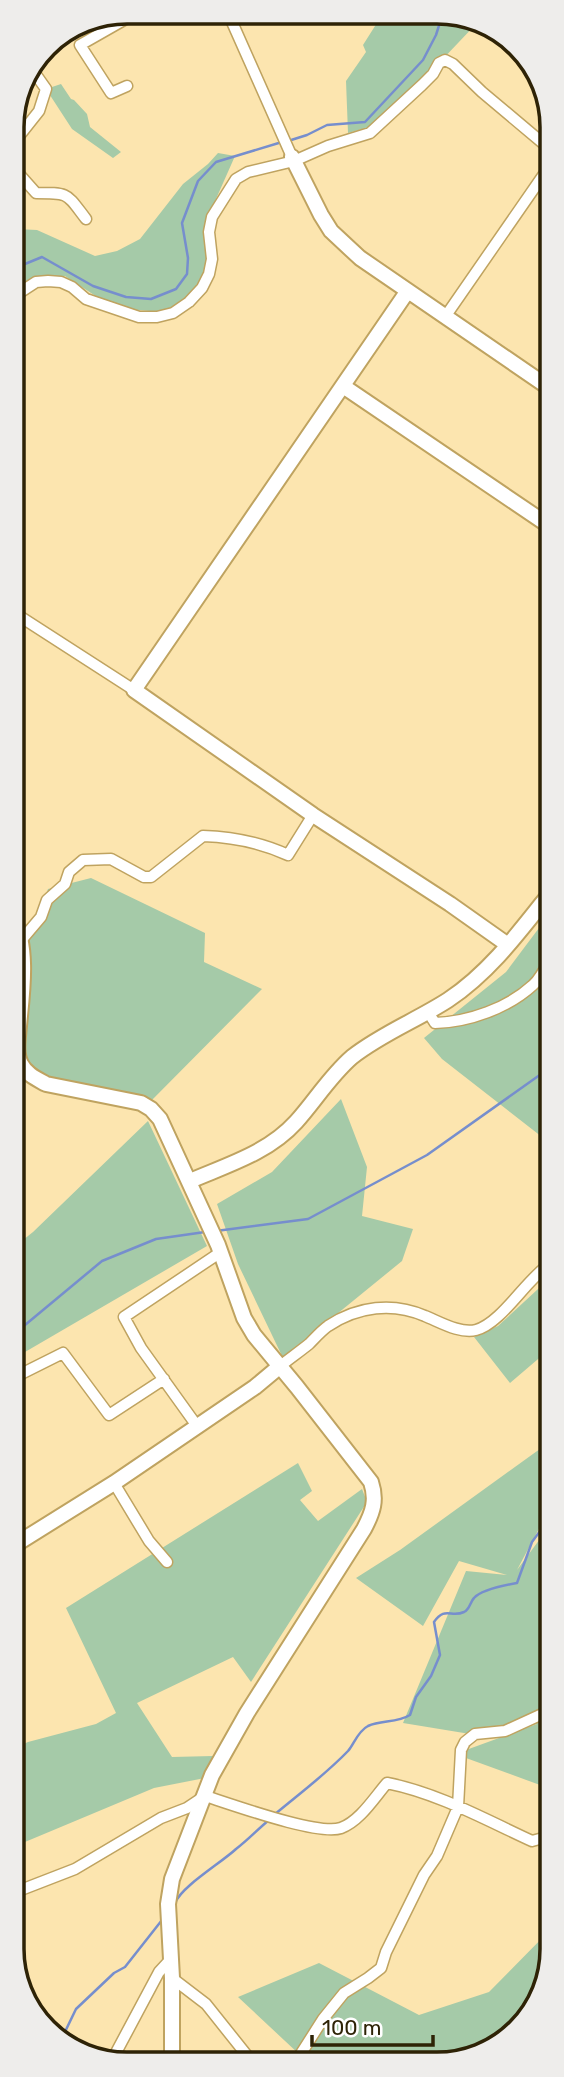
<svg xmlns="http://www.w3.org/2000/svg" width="564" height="2077" viewBox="0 0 564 2077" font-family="Rubik,sans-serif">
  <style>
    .green { fill: #a5caa8 }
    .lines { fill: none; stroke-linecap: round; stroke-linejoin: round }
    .stream { stroke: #768ecd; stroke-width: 2.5 }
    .street-casing { stroke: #bfa360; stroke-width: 13 }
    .secondary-casing { stroke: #bfa360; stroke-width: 18 }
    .street { stroke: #fff; stroke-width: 10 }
    .secondary { stroke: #fff; stroke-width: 14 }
    .rim { fill: none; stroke: #2e2306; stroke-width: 3.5 }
  </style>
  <rect width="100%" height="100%" fill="#fce5af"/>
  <!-- green -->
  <path class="green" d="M382,15l84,1 11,7 -38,40 -70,64 -21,6 -2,-52 20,-29 -3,-7z
    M61,84l10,15 3,1 13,14 3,13 31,25 -8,6 -41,-29 -26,-40z
    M218,153l17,3 -27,61 4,42 -15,27 -24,27 -59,-5 -49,-32 -32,1 -20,13v-56l3,-5 21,1 58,26 22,-5 23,-12 43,-55 25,-20z
    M91,878l114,55 -1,29 58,27 -111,112 -91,-19 -44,-18 -3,3v-111l14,-12 21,-55z
    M551,912v232l-109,-85 -18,-21 82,-66z
    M341,1099l26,68 -5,49 51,13 -11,32 -119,97 -45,-94 -21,-60 55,-32z
    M148,1121l59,125 -194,113v-111l20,-16z
    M551,1277v71l-41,35 -36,-46 24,-11z
    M551,1441v65l-34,64 34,-46v191l-3,3 3,-1v72l-96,-35 82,-30 -67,10 -67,-11 63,-152 41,4 -48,-14 -36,65 -67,-48 44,-28z
    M298,1463l14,28 -12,9 18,21 44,-32 5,13 -116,180 -18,-25 -96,46 35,54 41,-1 -8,22 -51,10 -141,59v-98l15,-7 68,-18 20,-11 -50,-105z
    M552,1928v29l-29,69 -71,38 -156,-1 4,-8 -62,-58 81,-34 100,52 70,-23z"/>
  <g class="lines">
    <!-- stream -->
    <path class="stream" d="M288,141l19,-6 20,-10 38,-3 58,-62 13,-25 6,-19
      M13,271l7,-5 22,-9 51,29 33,11 25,2 25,-10 11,-15 1,-16 -6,-35 16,-42 18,-19 66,-20
      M216,1231l92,-12 119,-64 124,-88
      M13,1335l89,-74 54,-22 49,-7
      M274,1815c25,-21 51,-40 74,-64 6,-7 10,-20 20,-25 13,-6 29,-3 42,-11l6,-18 15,-21 9,-21 -6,-33c11,-16 17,-4 30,-10 6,-3 6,-10 10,-14 8,-9 32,-13 43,-15l15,-41 19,-26
      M175,1903c7,-17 46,-40 61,-54 12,-9 22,-20 33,-29
      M62,2038l14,-29 38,-36 11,-6 37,-47"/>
    <!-- street casing -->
    <g class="street-casing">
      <path id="street" d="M228,13l64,144
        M127,86l-16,7 -31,-48 58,-33
        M12,145l27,-34 7,-22 -12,-17
        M12,166l24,27c34,0 30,0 50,26
        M13,297l23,-15 12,-1 13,1 11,5 14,12 53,18h18l16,-4 16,-11 13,-14 7,-14 3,-15 -3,-27 3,-15 24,-38 12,-7 46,-11 34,-15 42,-13 52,-48 11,-11 6,-11 6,-3 8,4 29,28 69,58
        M445,317l106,-153
        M13,612l121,78
        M13,950l28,-33 6,-17 18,-16 4,-12 14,-12 28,-1 33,18h7l52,-41c30,1 57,6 85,19l25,-40
        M428,1012l7,11c34,-1 73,-15 98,-38 8,-7 13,-18 18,-28
        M279,1367c10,-8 20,-15 30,-23 6,-6 12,-13 19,-18 30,-20 65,-24 97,-10 15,6 35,18 51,14 26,-7 51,-52 75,-67
        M13,1378l50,-25 46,62 55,-36
        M197,1426l-56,-78 -17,-31 97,-65
        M114,1483l35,58 18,21
        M13,1893l62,-24 86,-51 26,-10 18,-12c26,8 113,40 136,32 19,-7 33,-30 46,-45 51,10 99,37 145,58l11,-3 8,-7
        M172,1978l34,26 47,59
        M111,2062l48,-90 12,-13
        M295,2063l28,-44 21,-26 24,-15 13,-10 5,-16 38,-77 13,-19 21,-49 3,-57 4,-8 10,-8 30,-3 46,-21"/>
    </g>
    <!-- secondary casing -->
    <g class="secondary-casing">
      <path id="secondary" d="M292,157l29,58 10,16 29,27 191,131
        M407,292l-273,398 179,125 137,89 58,41
        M343,386l208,141
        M13,918c16,30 9,76 6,108 -1,12 -4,27 2,38 5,10 16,15 25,20l95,19 10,6 9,10 58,126 26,73 10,17 43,52 74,95c6,18 2,30 -7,47l-117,184 -35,62 -40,104 -4,25 4,74v85
        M190,1181c37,-16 78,-28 106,-59 19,-21 34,-46 56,-65 29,-23 65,-37 96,-57 42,-28 72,-69 103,-108
        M13,1546l101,-63 141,-96 24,-20"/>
    </g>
    <!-- street -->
    <use href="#street" class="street"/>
    <!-- secondary -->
    <use href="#secondary" class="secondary"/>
  </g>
  <!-- crop -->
  <path d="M0 0H564V2077H0ZM127 24H437A103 103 0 0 1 540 127V1949A103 103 0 0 1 437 2052H127A103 103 0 0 1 24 1949V127A103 103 0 0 1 127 24Z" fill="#eeedeb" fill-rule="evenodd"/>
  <path class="rim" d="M127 24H437A103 103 0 0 1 540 127V1949A103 103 0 0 1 437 2052H127A103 103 0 0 1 24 1949V127A103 103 0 0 1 127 24Z"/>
  <!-- scale -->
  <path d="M312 2035v10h121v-10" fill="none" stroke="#2e2306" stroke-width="3.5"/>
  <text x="322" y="2035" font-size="21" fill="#2e2306" stroke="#ffffff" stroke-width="5" paint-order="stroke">100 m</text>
</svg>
